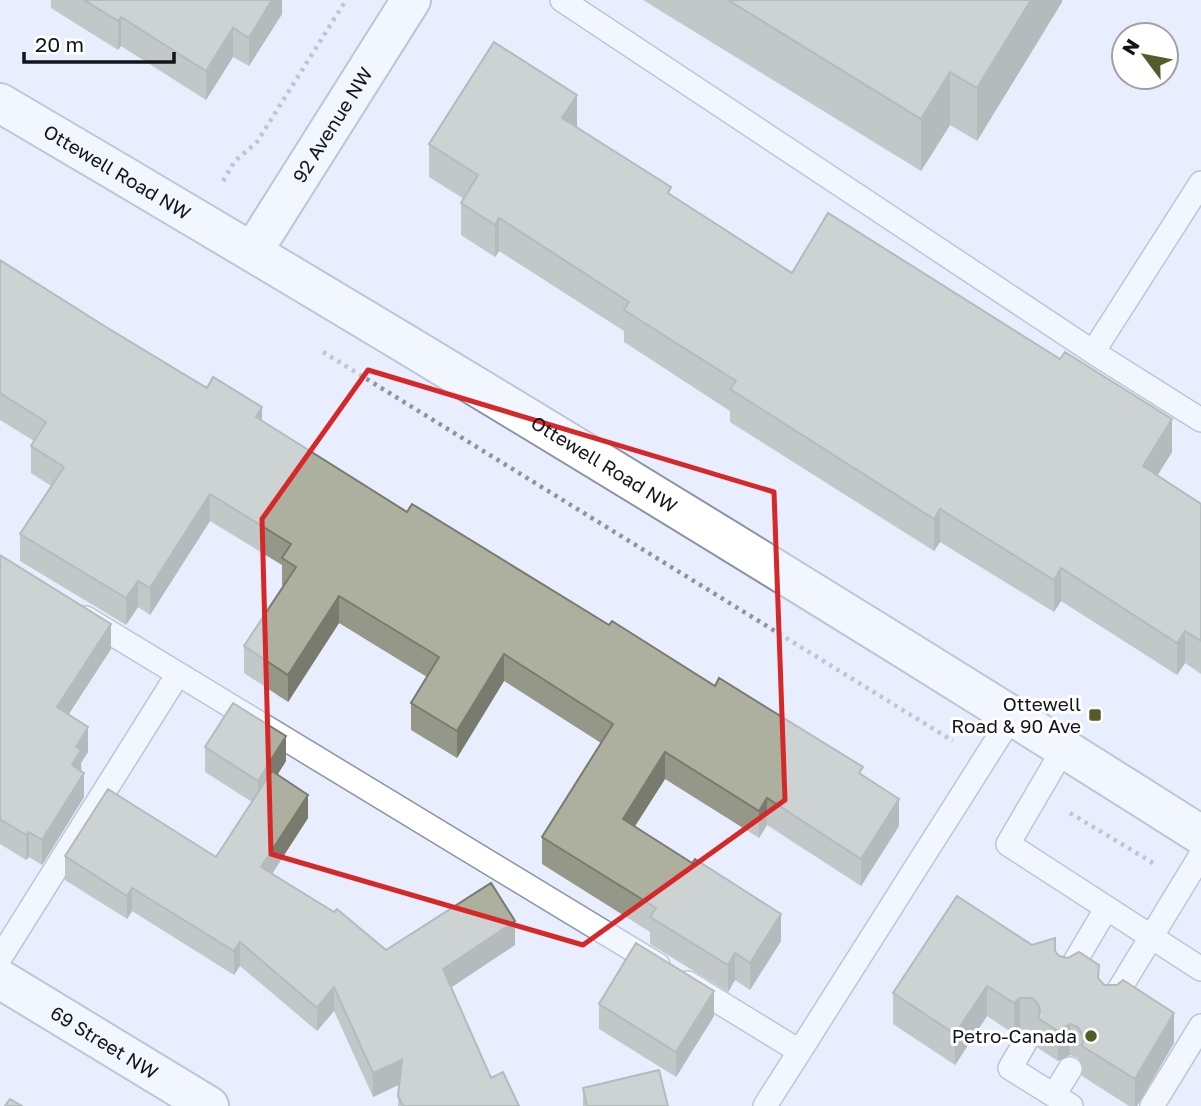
<svg xmlns="http://www.w3.org/2000/svg" width="1201" height="1106" viewBox="0 0 1201 1106" font-family="'Golos Text',sans-serif">
  <style>
    .lines { fill: none; stroke-linecap: round; stroke-linejoin: round }
    .lane-casing { stroke: #8c93a4; stroke-width: 26 }
    .street-casing { stroke: #8c93a4; stroke-width: 42 }
    .secondary-casing { stroke: #8c93a4; stroke-width: 42 }
    .path { stroke: #8f949f; stroke-width: 4.5; stroke-dasharray: 3.5 5; stroke-linecap: butt }
    .lane { stroke: #fff; stroke-width: 23 }
    .street { stroke: #fff; stroke-width: 38 }
    .secondary { stroke: #fff; stroke-width: 38 }
    .wall { fill: #959788 }
    .shaded-wall { fill: #797b6f }
    .building { fill: #adb09e; stroke: #797b6f; stroke-width: 2 }
    .marked { fill: none; stroke: #d62828; stroke-width: 5; stroke-linejoin: round }
    .poi-dot { fill: #555c2a; stroke: #fff; stroke-width: 2.5 }
    .labels { text-anchor: middle; stroke-width: 6; stroke-linejoin: round; paint-order: stroke }
    .street-label { font-size: 19px; fill: #12151b; stroke: #fff }
    .poi-label { font-size: 19px; fill: #12151b; stroke: #fff; text-anchor: end }
  </style>
  <rect width="100%" height="100%" fill="#e8eefd"/>
  <g class="lines">
    <!-- lane casing -->
    <g class="lane-casing">
      <path id="lane" d="M562,0l531,352 108,68
        M1093,352l108,-169
        M86,618l572,347
        M1064,748l-56,96 193,125
        M0,958l178,-284
        M1067,975l39,-66
        M688,983l111,68
        M1111,1003l90,-148
        M1026,1041l-16,27 61,38
        M1054,1095l16,-26
        M765,1106l247,-390
        M1152,1106l49,-80"/>
    </g>
    <!-- street casing -->
    <g class="street-casing">
      <g id="street">
        <path id="s1" d="M0,979l209,127"/>
      </g>
    </g>
    <!-- secondary casing -->
    <g class="secondary-casing">
      <g id="secondary">
        <path id="s2" d="M0,103c404,237 805,481 1201,732"/>
        <path id="s3" d="M253,251l158,-251"/>
      </g>
    </g>
    <!-- path -->
    <path class="path" d="M223,181l12,-20 22,-19 89,-142
      M323,352l630,389
      M1070,813l83,50"/>
    <!-- lane -->
    <use href="#lane" class="lane"/>
    <!-- street -->
    <use href="#street" class="street"/>
    <!-- secondary -->
    <use href="#secondary" class="secondary"/>
  </g>
  <!-- wall -->
  <path class="wall" d="M51,0h231v14l-33,52 -16,-9 -27,43 -85,-54 -3,4 -67,-42z
    M643,0h419v2l-85,139 -27,-16 -29,46z
    M577,127l94,68 121,78 380,179 -15,23 44,29v170l-16,-11 -8,12 -116,-74 -7,11 -114,-70 -6,9 -204,-129v-11l-106,-69v-11l-125,-80 -4,6 -34,-22v-32l3,-4 -35,-22v-33z
    M0,260l106,67 156,94 145,91 308,174 148,90 36,50 -38,60 -94,-61 -8,13 -94,-59 -30,47 146,115 -31,49 -15,-10 -7,12 -78,-48v-12l-108,-68v-27l59,-94 -97,-62 -47,77 -46,-28v-27l16,-26 -88,-54 -51,79 -44,-29v-27l39,-60 -1,-1v-20l-72,-44 -60,94 -12,-8 -12,18 -106,-64v-27l31,-48 -20,-13v-27l3,-5 -34,-21z
    M0,555l111,94 -42,65 19,38 -7,11 3,34 -42,68 -13,-8 -3,3 -26,-16z
    M205,747l81,14 -9,14 31,43 -36,56 114,76 129,-5 -64,42 40,91 28,28h-121l1,-21 -26,12 -39,-86 -17,20 -77,-65 -6,9 -102,-64 -5,8 -62,-39v-24l151,1 36,-55 -47,-30z
    M1032,945l23,6 4,5 40,23 75,64 -37,63h-8l-47,-30v-11l-4,-7 -8,-3 -12,6 -20,-13v-14l-6,-5h-12l-6,5 -27,-18 -32,49 -62,-41v-31z
    M599,1004l115,12 -38,61 -77,-48z
    M583,1088l85,18h-85z"/>
  <!-- shaded-wall -->
  <path class="shaded-wall" d="M272,0h10v14l-33,52v-28z
    M1031,0h31v2l-85,139v-53z
    M121,17v29l-3,4v-29z
    M233,28v29l-27,43v-29z
    M950,72v53l-29,46v-52z
    M577,95v32l-15,-9z
    M499,218v33l-4,6v-32z
    M262,407v27l-6,-17z
    M1172,419v33l-29,47v-33z
    M210,494v27l-60,94v-27z
    M940,509v33l-6,9v-32z
    M1061,568v33l-7,11v-32z
    M138,581v26l-12,18v-27z
    M339,596v27l-51,79v-27z
    M111,624v25l-54,83v-25z
    M1185,631v32l-8,12v-32z
    M504,654v27l-47,77v-27z
    M88,727v25l-7,11v12l-9,-10 4,-18z
    M286,736v25l-28,45v-25z
    M665,752v27l-42,66v-26z
    M84,773v24l-42,68v-25z
    M308,795v23l-47,73v-24z
    M767,798v27l-8,13v-27z
    M899,799v27l-38,60v-27z
    M29,832v25l-3,3v-25z
    M132,888v23l-5,8v-23z
    M781,914v27l-31,49v-27z
    M515,921v24l-72,48v-24z
    M240,942v24l-6,9v-24z
    M735,953v27l-7,12v-27z
    M987,986v30l-32,49v-31z
    M334,987v24l-17,20v-23z
    M714,991v25l-38,61v-25z
    M1020,998v31l-6,5v-31z
    M1174,1013v30l-37,63h-2v-27z
    M1070,1024v31l-12,6v-30z
    M402,1060v23l-29,14v-24z"/>
  <!-- building -->
  <path class="building" d="M84,0h188l-23,38 -16,-10 -27,43 -85,-54 -3,4z
    M728,0h303l-54,88 -27,-16 -29,47z
    M494,42l83,53 -15,23 109,69 -3,6 124,80 36,-60 232,146 5,-7 107,67 -29,47 58,38v137l-16,-10 -8,12 -116,-75 -7,12 -114,-71 -6,10 -204,-130 6,-8 -112,-71 5,-8 -130,-84 -4,7 -34,-22 17,-28 -49,-31z
    M0,260l106,67 101,61 6,-11 49,30 -6,10 151,95 5,-8 197,121 3,-4 103,65 4,-8 144,89 -4,6 40,26 -38,60 -94,-61 -8,13 -94,-59 -42,67 69,44 3,-4 86,55 -31,49 -15,-10 -7,12 -78,-48 6,-9 -114,-71 71,-113 -109,-70 -47,77 -46,-28 28,-46 -100,-61 -51,79 -44,-29 52,-79 -14,-9 9,-14 -81,-50 -60,94 -12,-7 -12,17 -106,-64 44,-67 -33,-21 15,-24 -46,-29z
    M0,555l111,69 -54,83 31,20 -12,20 5,3 -9,15 12,8 -42,67 -13,-8 -3,3 -26,-16z
    M233,703l53,33 -28,45 -53,-34z
    M272,771l36,24 -47,72 73,45 3,-3 49,41 105,-67 24,38 -72,48 48,109 12,-6 16,34h-116l-5,-10 4,-36 -29,13 -39,-86 -17,21 -77,-66 -6,9 -102,-63 -5,8 -62,-40 43,-67 108,68z
    M957,896l75,49 23,-7v13l4,5 9,2 11,-6 20,13 -1,13 6,7h13l6,-5 51,33 -39,66 -53,-33 2,-8 -6,-11 -8,-3 -12,7 -20,-13 2,-7 -2,-7 -6,-6h-12l-6,5 -27,-17 -32,48 -62,-41z
    M636,943l78,48 -38,61 -77,-48z
    M659,1070l9,36h-81l-4,-18z
    M10,1099l12,7h-17z"/>
  <!-- marked area -->
  <path d="M0 0H1201V1106H0ZM368,370l406,122 11,308 -202,145 -312,-91 -9,-335z" fill="#e8eefd" fill-opacity=".55" fill-rule="evenodd"/>
  <path class="marked" d="M368,370l406,122 11,308 -202,145 -312,-91 -9,-335z"/>
  <!-- markers -->
  <g class="poi-dot">
    <rect x="1088" y="708" width="14" height="14" rx="3.5"/>
    <circle cx="1091" cy="1036" r="7"/>
  </g>
  <g class="labels">
    <!-- street labels -->
    <g class="street-label">
      <text dy="7" stroke="none"><textPath href="#s3" startOffset="149">92 Avenue NW</textPath></text>
      <text dy="7" stroke="none"><textPath href="#s2" startOffset="136">Ottewell Road NW</textPath></text>
      <text dy="7" stroke="none"><textPath href="#s2" startOffset="704">Ottewell Road NW</textPath></text>
      <text dy="7" stroke="none"><textPath href="#s1" startOffset="122">69 Street NW</textPath></text>
    </g>
    <!-- poi labels -->
    <g class="poi-label">
      <text x="1081" y="711">Ottewell<tspan x="1081" dy="22">Road &amp; 90 Ave</tspan></text>
      <text x="1077" y="1043">Petro-Canada</text>
    </g>
  </g>
  <!-- north arrow -->
  <g transform="translate(1145 56) rotate(302)"><circle r="33" fill="#ffffff" stroke="#a0a1a4" stroke-width="2"/>
  <path d="M0-5L12 26L0 18L-12 26Z" fill="#555c2a"/>
  <text y="-10" font-size="19" font-weight="bold" text-anchor="middle" fill="#12151b">N</text>
  </g>
  <!-- scale -->
  <path d="M24 52v10h150v-10" fill="none" stroke="#12151b" stroke-width="3.5"/>
  <text x="35" y="52" font-size="21" fill="#12151b" stroke="#ffffff" stroke-width="5" paint-order="stroke">20 m</text>
</svg>
